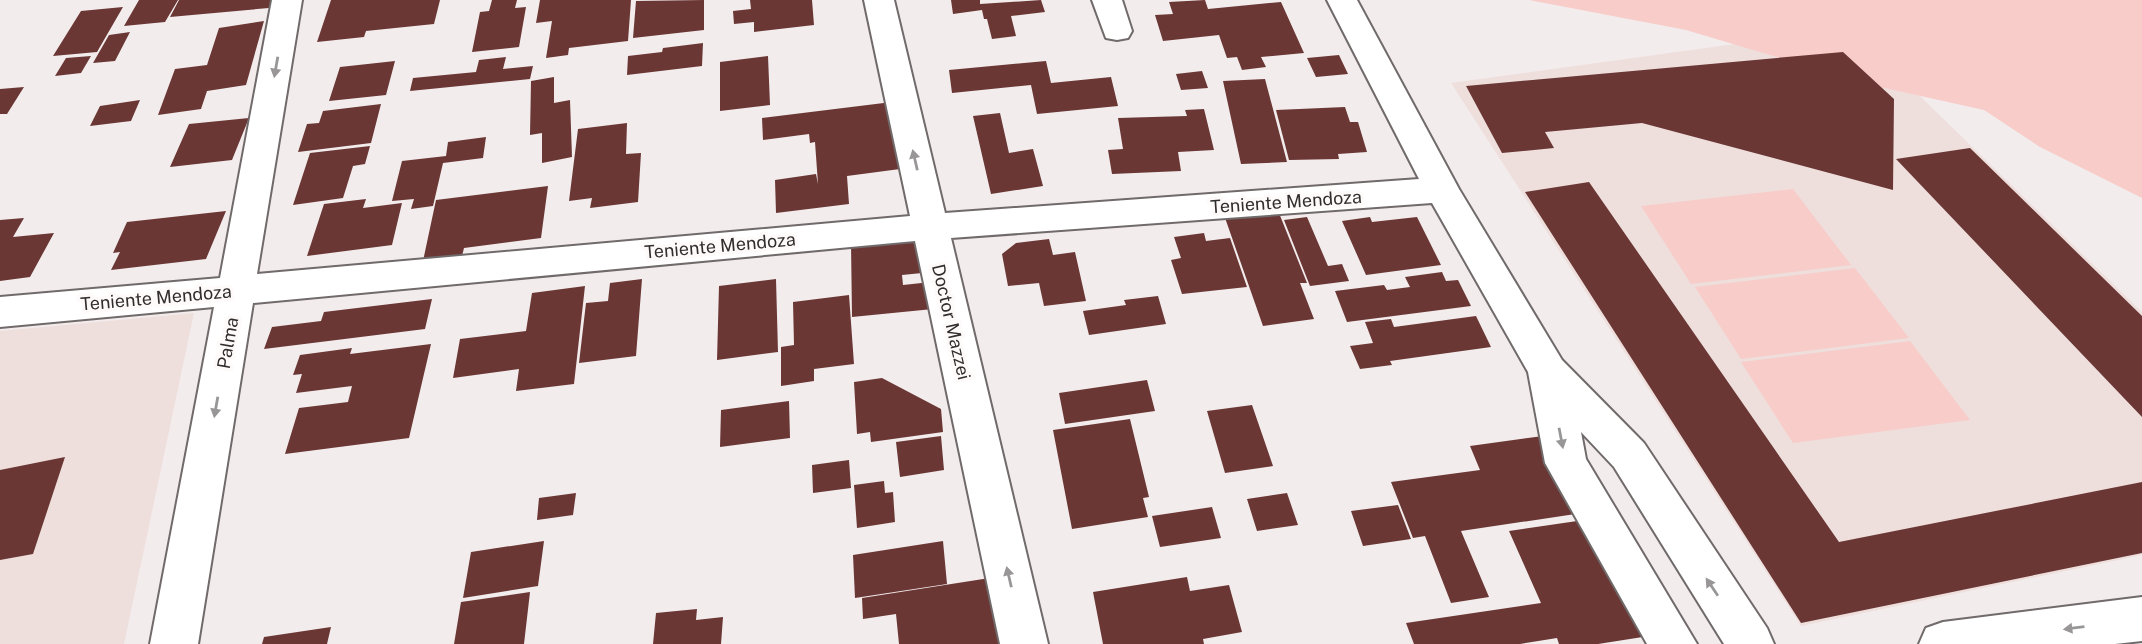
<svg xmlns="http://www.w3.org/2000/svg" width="2142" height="644" viewBox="0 0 2142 644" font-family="'Public Sans',sans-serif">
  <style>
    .built { fill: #eedfdd }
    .green { fill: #f7ccc9 }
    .building { fill: #6a3735 }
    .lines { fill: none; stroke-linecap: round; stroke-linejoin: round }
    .minor-casing { stroke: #706a6a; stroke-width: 4 }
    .minor { fill: #fff; fill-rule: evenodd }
    .oneway { fill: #989696 }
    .labels { text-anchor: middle; stroke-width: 7; stroke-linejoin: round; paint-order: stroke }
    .street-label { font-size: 18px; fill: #312e2e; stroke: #fffafa }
  </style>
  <rect width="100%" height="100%" fill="#f3ecec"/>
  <!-- built -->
  <path class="built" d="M1850,28l292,284v243l-341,71 -350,-543z
    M194,313l-70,331h-124v-313z"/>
  <!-- green -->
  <path class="green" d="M1529,0h613v198l-102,-51 -56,-37 -113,-25 -185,-55z
    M1793,189l58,76 -160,19 -50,-78z
    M1855,268l54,70 -168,21 -46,-72z
    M1910,341l60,79 -177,23 -52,-81z"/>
  <!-- building -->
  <path class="building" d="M139,0h39l-13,22 -41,4z
    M179,0h94l-4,8 -99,9z
    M331,0h109l-6,24 -68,7 -2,6 -47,5z
    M492,0h25l-2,8 11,-1 -7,40 -47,5 8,-40 9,-1z
    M540,0h91l-3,41 -59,7 -1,7 -22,3 6,-37 -16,2z
    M704,0v30l-71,8 3,-37z
    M750,0h62l2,25 -60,7v-10l-20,2 -1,-13 18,-2z
    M951,0h29v4l61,-4 4,12 -34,4 5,20 -24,3 -5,-20h-3l-2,-9 -29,4z
    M1205,0l3,9 73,-7 23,51 -43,4 5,10 -24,3 -5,-13 -10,1 -8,-23 -56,6 -8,-26 18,-1 -4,-12z
    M123,7l-26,45 -44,4 28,-45z
    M264,21l-18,64 -39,6 -6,18 -43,6 17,-46 32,-4 12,-37z
    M130,32l-15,29 -22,2 16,-28z
    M703,43l-1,23 -75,9 1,-19 34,-4 1,-4z
    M1843,52l51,47 -1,91 -251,-67 -97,9 9,16 -52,5 -36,-67z
    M1339,55l9,19 -32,3 -9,-19z
    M91,56l-10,17 -26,3 11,-18z
    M768,56l2,49 -50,6v-49z
    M506,57l-3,12 30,-3 -3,13 -120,12 3,-13 63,-6 3,-12z
    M395,61l-9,34 -57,6 11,-34z
    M1046,61l5,22 60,-6 7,29 -81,8 -6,-29 -79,8 -3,-23z
    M1202,71l6,17 -27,2 -5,-16z
    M554,77v26l16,-3 2,57 -30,6v-30l-12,2 1,-54z
    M1265,79l22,83 -46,2 -18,-83z
    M24,87l-17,27h-7v-25z
    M140,100l-9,21 -41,5 10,-20z
    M900,101l-4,47 4,21 -53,7 2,28 -73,9 -1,-33 41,-6 2,10 -3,-42 -5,1 -1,-9 -46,6 -1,-22z
    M381,104l-10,39 -73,9 9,-28 12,-1 4,-12z
    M1345,107l5,15h8l9,30 -29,2 1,5 -50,1 -13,-50z
    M1204,109l10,41 -36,2 3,19 -69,3 -4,-24 15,-1 -5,-31 69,-2 -2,-6z
    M1000,113l9,40 24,-4 10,37 -52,8 -18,-78z
    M249,118l-17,42 -62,7 19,-43z
    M627,123l-1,31 15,-1 -3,49 -48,6 2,-10 -23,3 9,-72z
    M486,137l-3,21 -40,5 -10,43 -22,3 3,-10 -22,2 10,-40 44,-5 2,-14z
    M370,146l-5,18 -12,2 -10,32 -50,7 17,-52z
    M1970,148l172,168v101l-246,-258z
    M1589,182l250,360 303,-60v71l-341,70 -276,-431z
    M548,186l-7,52 -77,10 -2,8 -39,5 13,-61z
    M366,199l-3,9 39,-5 -10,42 -85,11 17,-52z
    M1277,208l30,75h-7l14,36 -51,7 -39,-111z
    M226,211l-20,48 -95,11 9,-18 -7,1 14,-31z
    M1307,217l21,49 14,-2 7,17 -39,5 -26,-66z
    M1370,217l2,5 45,-5 24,48 -75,10 -24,-54z
    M24,218l-11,19 41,-4 -24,44 -30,4v-61z
    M1204,233l2,8 24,-3 17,49 -65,7 -11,-34 10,-2 -7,-21z
    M929,236l3,36 -30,3 1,10 28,-3 2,27 -81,8 -1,-74z
    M1049,239l4,16 22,-3 11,49 -42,5 -5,-23 -31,3 -6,-32 14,-11z
    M1442,272l4,9 12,-1 13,26 -124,16 -12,-31 49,-6 3,5 23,-3 -5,-10z
    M642,279l-6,77 -57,7 7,-60 22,-2 2,-18z
    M776,279l2,73 -61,8 2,-74z
    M585,286l-11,98 -58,7 3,-22 -66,9 7,-39 66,-8 6,-38z
    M849,295l5,69 -40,5v12l-33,5v-39l13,-2 -1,-43z
    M1158,296l8,28 -77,11 -6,-24 43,-6 -2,-5z
    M432,299l-7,30 -161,20 8,-22 49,-6 3,-9z
    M1476,316l15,31 -101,14 2,4 -32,4 -10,-23 23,-3 -8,-21 26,-3 3,8z
    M431,344l-22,94 -124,16 14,-46 49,-6 4,-16 -56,7 6,-19 -9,1 7,-20 52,-7 -2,6z
    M882,378l59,31 2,23 -72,10 -1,-10 -13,2 -3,-52z
    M1147,380l8,31 -90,13 -6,-31z
    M789,401l1,37 -70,9 1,-37z
    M1252,405l21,61 -48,7 -18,-62z
    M1130,419l19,78 -6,1 5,19 -76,12 -19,-99z
    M941,436l3,34 -44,7 -4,-35z
    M1543,436l39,77 -121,18 28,66 -38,6 -26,-67 -12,2 -22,-56 89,-12 -10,-24z
    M65,457l-32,97 -33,6v-90z
    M849,460l2,28 -38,5 -1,-28z
    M884,481l1,12 8,-1 2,30 -38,6 -3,-43z
    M576,493l-3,22 -36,5 2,-22z
    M1287,493l11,32 -41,6 -10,-32z
    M1398,505l13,34 -48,7 -12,-35z
    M1212,507l9,31 -61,9 -8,-31z
    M1591,519l58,117 -51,8h-39l-2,-6 -37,6h-106l-8,-21 135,-20 -32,-72z
    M544,541l-6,45 -75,12 8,-46z
    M943,541l4,43 -92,14 -2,-43z
    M996,577l10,67h-107l-3,-30 -33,5 -1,-21z
    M1187,577l3,14 39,-6 13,47 -39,7 1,5h-101l-10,-52z
    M530,592l-6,52h-70l7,-42z
    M697,609l-1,11 27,-3 -2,27h-68l3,-31z
    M331,627l-4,17h-65l2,-7z"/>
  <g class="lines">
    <!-- minor casing -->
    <g class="minor-casing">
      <path id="minor" d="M272,0h30l-45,274 653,-58 -46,-216h30l51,213 474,-34 -92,-179h30l102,189 103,171 82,83 123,185 7,16h-50l-110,-177 -33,-35 5,27 111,185h-50l-102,-181 -17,-91 -96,-169 -481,35 97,406h-48l-85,-403 -662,62 -55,341h-48l64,-337 -214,20v-30l220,-19z
        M1092,0h30l10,31 -4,7 -11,2 -11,-2z
        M2142,597v44l-27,3h-196l7,-16 17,-6z"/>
    </g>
    <!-- minor -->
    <use href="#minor" class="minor"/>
  </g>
  <!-- one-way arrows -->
  <defs><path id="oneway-solid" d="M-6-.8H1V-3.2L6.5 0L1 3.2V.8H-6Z" transform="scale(1.75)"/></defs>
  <g class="oneway">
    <use href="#oneway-solid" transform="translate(276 67) rotate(100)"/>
    <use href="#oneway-solid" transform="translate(915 160) rotate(-103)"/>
    <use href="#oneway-solid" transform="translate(216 407) rotate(100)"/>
    <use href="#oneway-solid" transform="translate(1561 438) rotate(79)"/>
    <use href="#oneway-solid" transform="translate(1009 577) rotate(-103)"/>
    <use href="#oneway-solid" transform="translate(1712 587) rotate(-124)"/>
    <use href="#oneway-solid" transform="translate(2074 628) rotate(173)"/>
  </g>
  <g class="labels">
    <!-- street labels -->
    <g class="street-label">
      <text transform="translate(1286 202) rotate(-4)" y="6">Teniente Mendoza</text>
      <text transform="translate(720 246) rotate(-5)" y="6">Teniente Mendoza</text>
      <text transform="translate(156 298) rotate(-5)" y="6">Teniente Mendoza</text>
      <text transform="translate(951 322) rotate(77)" y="6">Doctor Mazzei</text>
      <text transform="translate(228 343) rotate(-80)" y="6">Palma</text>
    </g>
  </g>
</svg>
